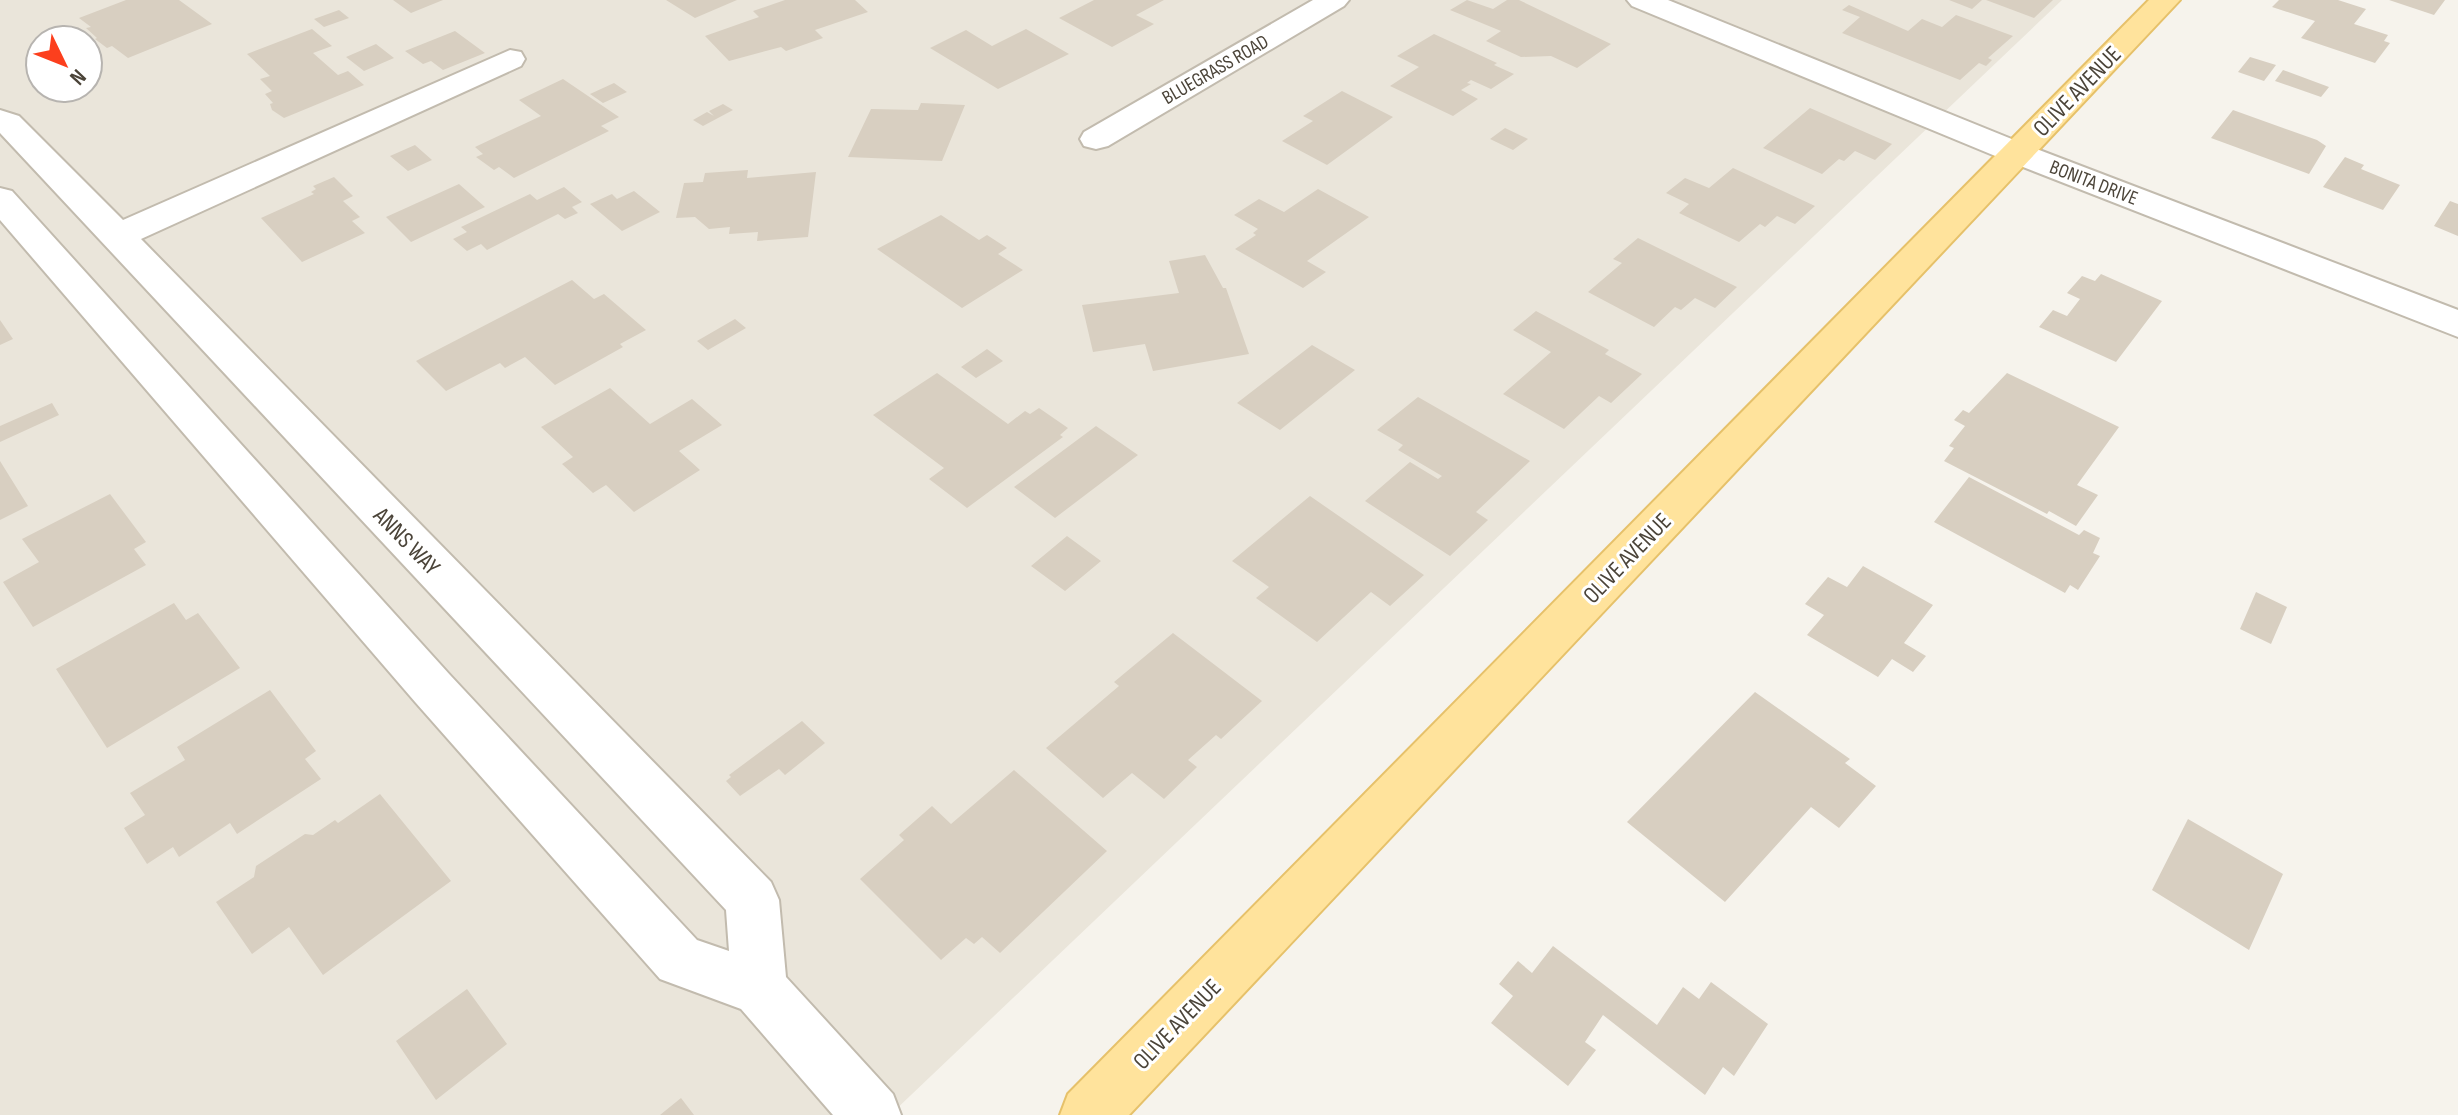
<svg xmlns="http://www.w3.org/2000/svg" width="2458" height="1115" viewBox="0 0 2458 1115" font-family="'Sofia Sans Condensed',sans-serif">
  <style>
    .residential { fill: #eae5da; fill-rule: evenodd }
    .building { fill: #d8cfc1 }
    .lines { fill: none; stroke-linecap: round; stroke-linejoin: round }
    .minor-casing { stroke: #c2bbae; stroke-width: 4 }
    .major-casing { stroke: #e6c16a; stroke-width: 4 }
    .minor { fill: #fff; fill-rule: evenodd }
    .major { fill: #ffe39c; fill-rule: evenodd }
    .labels { text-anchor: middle; stroke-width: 6; stroke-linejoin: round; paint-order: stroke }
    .far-street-label { font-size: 20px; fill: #4b4439; stroke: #fff }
    .street-label { font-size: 24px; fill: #4b4439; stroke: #fff }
  </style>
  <rect width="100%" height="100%" fill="#f6f3ec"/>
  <!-- residential -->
  <path class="residential" d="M0,0h2062l-1172,1115h-890zM40,40h48v48h-48z"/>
  <!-- building -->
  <path class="building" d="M126,0h53l33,24 -84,34 -16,-12 -5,2 -12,-9 2,-1 -11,-10 5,-1 -12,-9z
    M393,0h50l-32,13z
    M666,0h71l-42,18z
    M785,0h70l13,12 -53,18 8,8 -37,13 -5,-4 -52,14 -24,-25 54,-19 -6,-6z
    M1094,0h70l-28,15 18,9 -42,23 -53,-29z
    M1467,0l26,9 14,-9h12l92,44 -34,24 -26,-12 -30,1 -35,-16 15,-10 -51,-21z
    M1949,0h33l-10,9z
    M1986,0h67l-19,18z
    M2279,0h59l28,9 -12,15 34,11 -4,6 6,2 -15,20 -74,-25 14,-17 -43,-14z
    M2389,0h56l-11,15z
    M1849,5l59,26 14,-12 20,8 14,-12 57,21 -25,22 4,2 -6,6 -7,-3 -19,17 -118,-47 18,-16 -18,-7z
    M339,10l10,8 -25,9 -10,-8z
    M312,29l20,17 -19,7 25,22 10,-4 16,14 -80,33 -12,-8 -2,-6 3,-1 -8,-9 7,-3 -12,-12 10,-3 -23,-22z
    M1026,29l43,25 -71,35 -68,-41 36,-18 26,16z
    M455,31l30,22 -42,17 -12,-9 -8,3 -18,-13z
    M1434,34l63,29 -3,2 20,9 -23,15 -20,-9 -4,3 4,1 -10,6 17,9 -25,17 -63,-30 29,-19 -22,-11z
    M376,44l18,14 -30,13 -18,-14z
    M2250,57l26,8 -12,16 -26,-9z
    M2283,70l46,17 -8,10 -46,-16z
    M563,79l56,38 -18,9 8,5 -95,47 -15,-11 -5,3 -18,-13 7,-3 -8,-7 66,-31 -22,-16z
    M614,83l13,9 -24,11 -13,-9z
    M1342,91l51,26 -66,48 -45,-24 31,-20 -10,-5z
    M921,103l44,2 -23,56 -94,-4 23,-48 47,1z
    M723,104l10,6 -30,16 -10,-6 14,-8 7,4 -5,-5z
    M1810,108l82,36 -17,16 -20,-9 -11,10 -5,-2 -17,15 -59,-26z
    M2233,110l84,30 9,6 -17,28 -98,-36z
    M1505,128l23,11 -15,11 -23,-11z
    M415,145l17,15 -24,11 -18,-15z
    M2345,157l19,8 -3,4 39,16 -17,25 -60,-23z
    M1733,168l82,38 -20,18 -18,-8 -12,11 -5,-3 -21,18 -60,-29 10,-9 -23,-11 19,-15 24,10z
    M748,170l-1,8 69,-6 -8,65 -51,4 1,-9 -29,2 1,-7 -21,2 -14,-12 -19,1 8,-35 19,-1 2,-9z
    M334,177l19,19 -10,5 17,16 -8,4 13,12 -63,29 -41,-44 53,-24 -3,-2 5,-3 -3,-3z
    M459,184l26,23 -74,35 -25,-25z
    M564,187l18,15 -10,5 6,6 -13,6 -7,-5 -71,36 -6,-6 -14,7 -14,-12 14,-7 -6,-5 69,-33 7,6z
    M1318,189l51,28 -62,44 19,11 -23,16 -68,-39 21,-14 -3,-2 5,-4 -24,-14 25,-16 25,13z
    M634,191l26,21 -38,19 -32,-27 22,-10 5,5z
    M2450,201l8,3v32l-24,-10z
    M941,215l38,25 8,-5 20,13 -9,6 25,16 -61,38 -85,-59z
    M1638,238l99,49 -22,21 -20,-10 -14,12 -6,-3 -21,20 -66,-35 34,-29 -9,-4z
    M1205,255l18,33h3l23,66 -96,17 -8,-27 -52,8 -11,-47 97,-12 -10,-32z
    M2101,274l61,27 -46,61 -77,-35 14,-17 14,6 13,-17 -13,-6 15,-17 13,5z
    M572,280l22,19 10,-5 42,36 -26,14 3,3 -68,38 -30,-28 -20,11 -5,-5 -54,28 -30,-30z
    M1536,311l73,39 -4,4 37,20 -31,29 -12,-7 -35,33 -61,-35 48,-42 -38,-22z
    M735,319l11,9 -38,22 -11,-9z
    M0,320l13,19 -13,6z
    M1312,345l43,25 -75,60 -43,-27z
    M987,349l16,12 -27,17 -15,-11z
    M937,373l71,51 17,-13 5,3 9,-6 29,20 -8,7 3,2 -96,71 -38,-29 15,-11 -71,-53z
    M2007,373l112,54 -42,58 21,10 -22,31 -27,-15 -2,3 -103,-53 10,-13 -5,-2 16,-20 -11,-6 9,-10 6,3z
    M610,388l40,36 42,-25 30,26 -43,26 21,19 -66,42 -28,-27 -13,8 -31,-29 11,-7 -32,-30z
    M1418,397l112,64 -54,51 12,8 -38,36 -85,-55 45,-39 28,17 4,-3 -44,-26 5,-5 -26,-15z
    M52,403l7,12 -59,27v-16z
    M1096,426l42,29 -83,63 -41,-31z
    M0,461l28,45 -28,14z
    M1969,477l110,58 5,-5 16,8 -7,15 7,3 -22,34 -8,-5 -5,8 -131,-71z
    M110,494l36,48 -12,7 12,16 -113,62 -30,-45 36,-20 -17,-23z
    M1310,496l114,79 -34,31 -19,-14 -54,50 -61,-44 13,-11 -37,-26z
    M1067,536l34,25 -36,30 -34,-25z
    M1863,566l70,39 -29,38 22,13 -13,16 -21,-13 -14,18 -71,-42 17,-20 -19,-11 23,-27 19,10z
    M2256,592l31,15 -16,37 -31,-15z
    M174,603l12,17 12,-7 42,55 -133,80 -51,-79z
    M1173,633l89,68 -41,38 -5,-4 -28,25 9,7 -33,32 -32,-26 -29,25 -57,-50 73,-62 -5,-4z
    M270,690l46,61 -11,8 16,20 -84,55 -7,-11 -51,34 -6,-10 -26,17 -23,-36 21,-13 -15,-22 55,-33 -8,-13z
    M1755,692l95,67 -5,4 31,23 -37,42 -28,-21 -86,95 -98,-80z
    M802,721l23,22 -40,32 -6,-6 -39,27 -14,-15 5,-4 -2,-2z
    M1014,770l93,81 -107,102 -18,-16 -8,7 -8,-6 -25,22 -81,-81 44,-39 -5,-5 33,-29 19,18z
    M380,794l71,87 -128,94 -34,-48 -37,27 -36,-52 38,-25 2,-11 49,-32 8,1 22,-15 3,3z
    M2188,819l95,55 -34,76 -97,-60z
    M1553,946l104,79 26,-38 16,12 12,-17 57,42 -34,52 -11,-9 -18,28 -102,-80 -18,27 11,8 -28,36 -77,-63 22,-27 -14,-12 19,-23 14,12z
    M467,989l40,55 -71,56 -40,-59z
    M681,1098l13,17h-34z"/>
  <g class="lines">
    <!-- minor casing -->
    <g class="minor-casing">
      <path id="minor" d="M1313,0h36l-5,6 -236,140 -12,3 -12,-3 -4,-7 4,-7z
        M1627,0h41l361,146 429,164v27l-453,-177 -373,-154z
        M510,50l11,2 4,7 -4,7 -380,173 630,643 8,18 7,77 107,117 8,21h-68l-92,-106 -81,-30 -244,-276 -416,-483v-32l12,3 438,484 247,265 32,11 -3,-41 -726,-777v-23l19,6 104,104z"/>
    </g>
    <!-- major casing -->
    <g class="major-casing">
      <path id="major" d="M2149,0h31l-1051,1115h-69l8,-21z"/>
    </g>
    <!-- minor -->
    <use href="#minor" class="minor"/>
    <!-- major -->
    <use href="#major" class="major"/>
  </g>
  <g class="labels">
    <!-- far-street labels -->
    <g class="far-street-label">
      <text transform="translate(1215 69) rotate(-30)" y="7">BLUEGRASS ROAD</text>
      <text transform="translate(2094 182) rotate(21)" y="7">BONITA DRIVE</text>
    </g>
    <!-- street labels -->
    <g class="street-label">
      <text transform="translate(2077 91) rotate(-46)" y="8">OLIVE AVENUE</text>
      <text transform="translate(407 541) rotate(46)" y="8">ANNS WAY</text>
      <text transform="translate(1627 558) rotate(-46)" y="8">OLIVE AVENUE</text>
      <text transform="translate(1177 1024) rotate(-46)" y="8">OLIVE AVENUE</text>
    </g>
  </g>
  <!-- north arrow -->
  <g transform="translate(64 64) rotate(133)"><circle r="38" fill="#ffffff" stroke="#b7b4b0" stroke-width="2"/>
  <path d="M0-6L14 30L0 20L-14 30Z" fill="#fc3f1d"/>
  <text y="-12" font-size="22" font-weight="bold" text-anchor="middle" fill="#4b4439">N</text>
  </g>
</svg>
